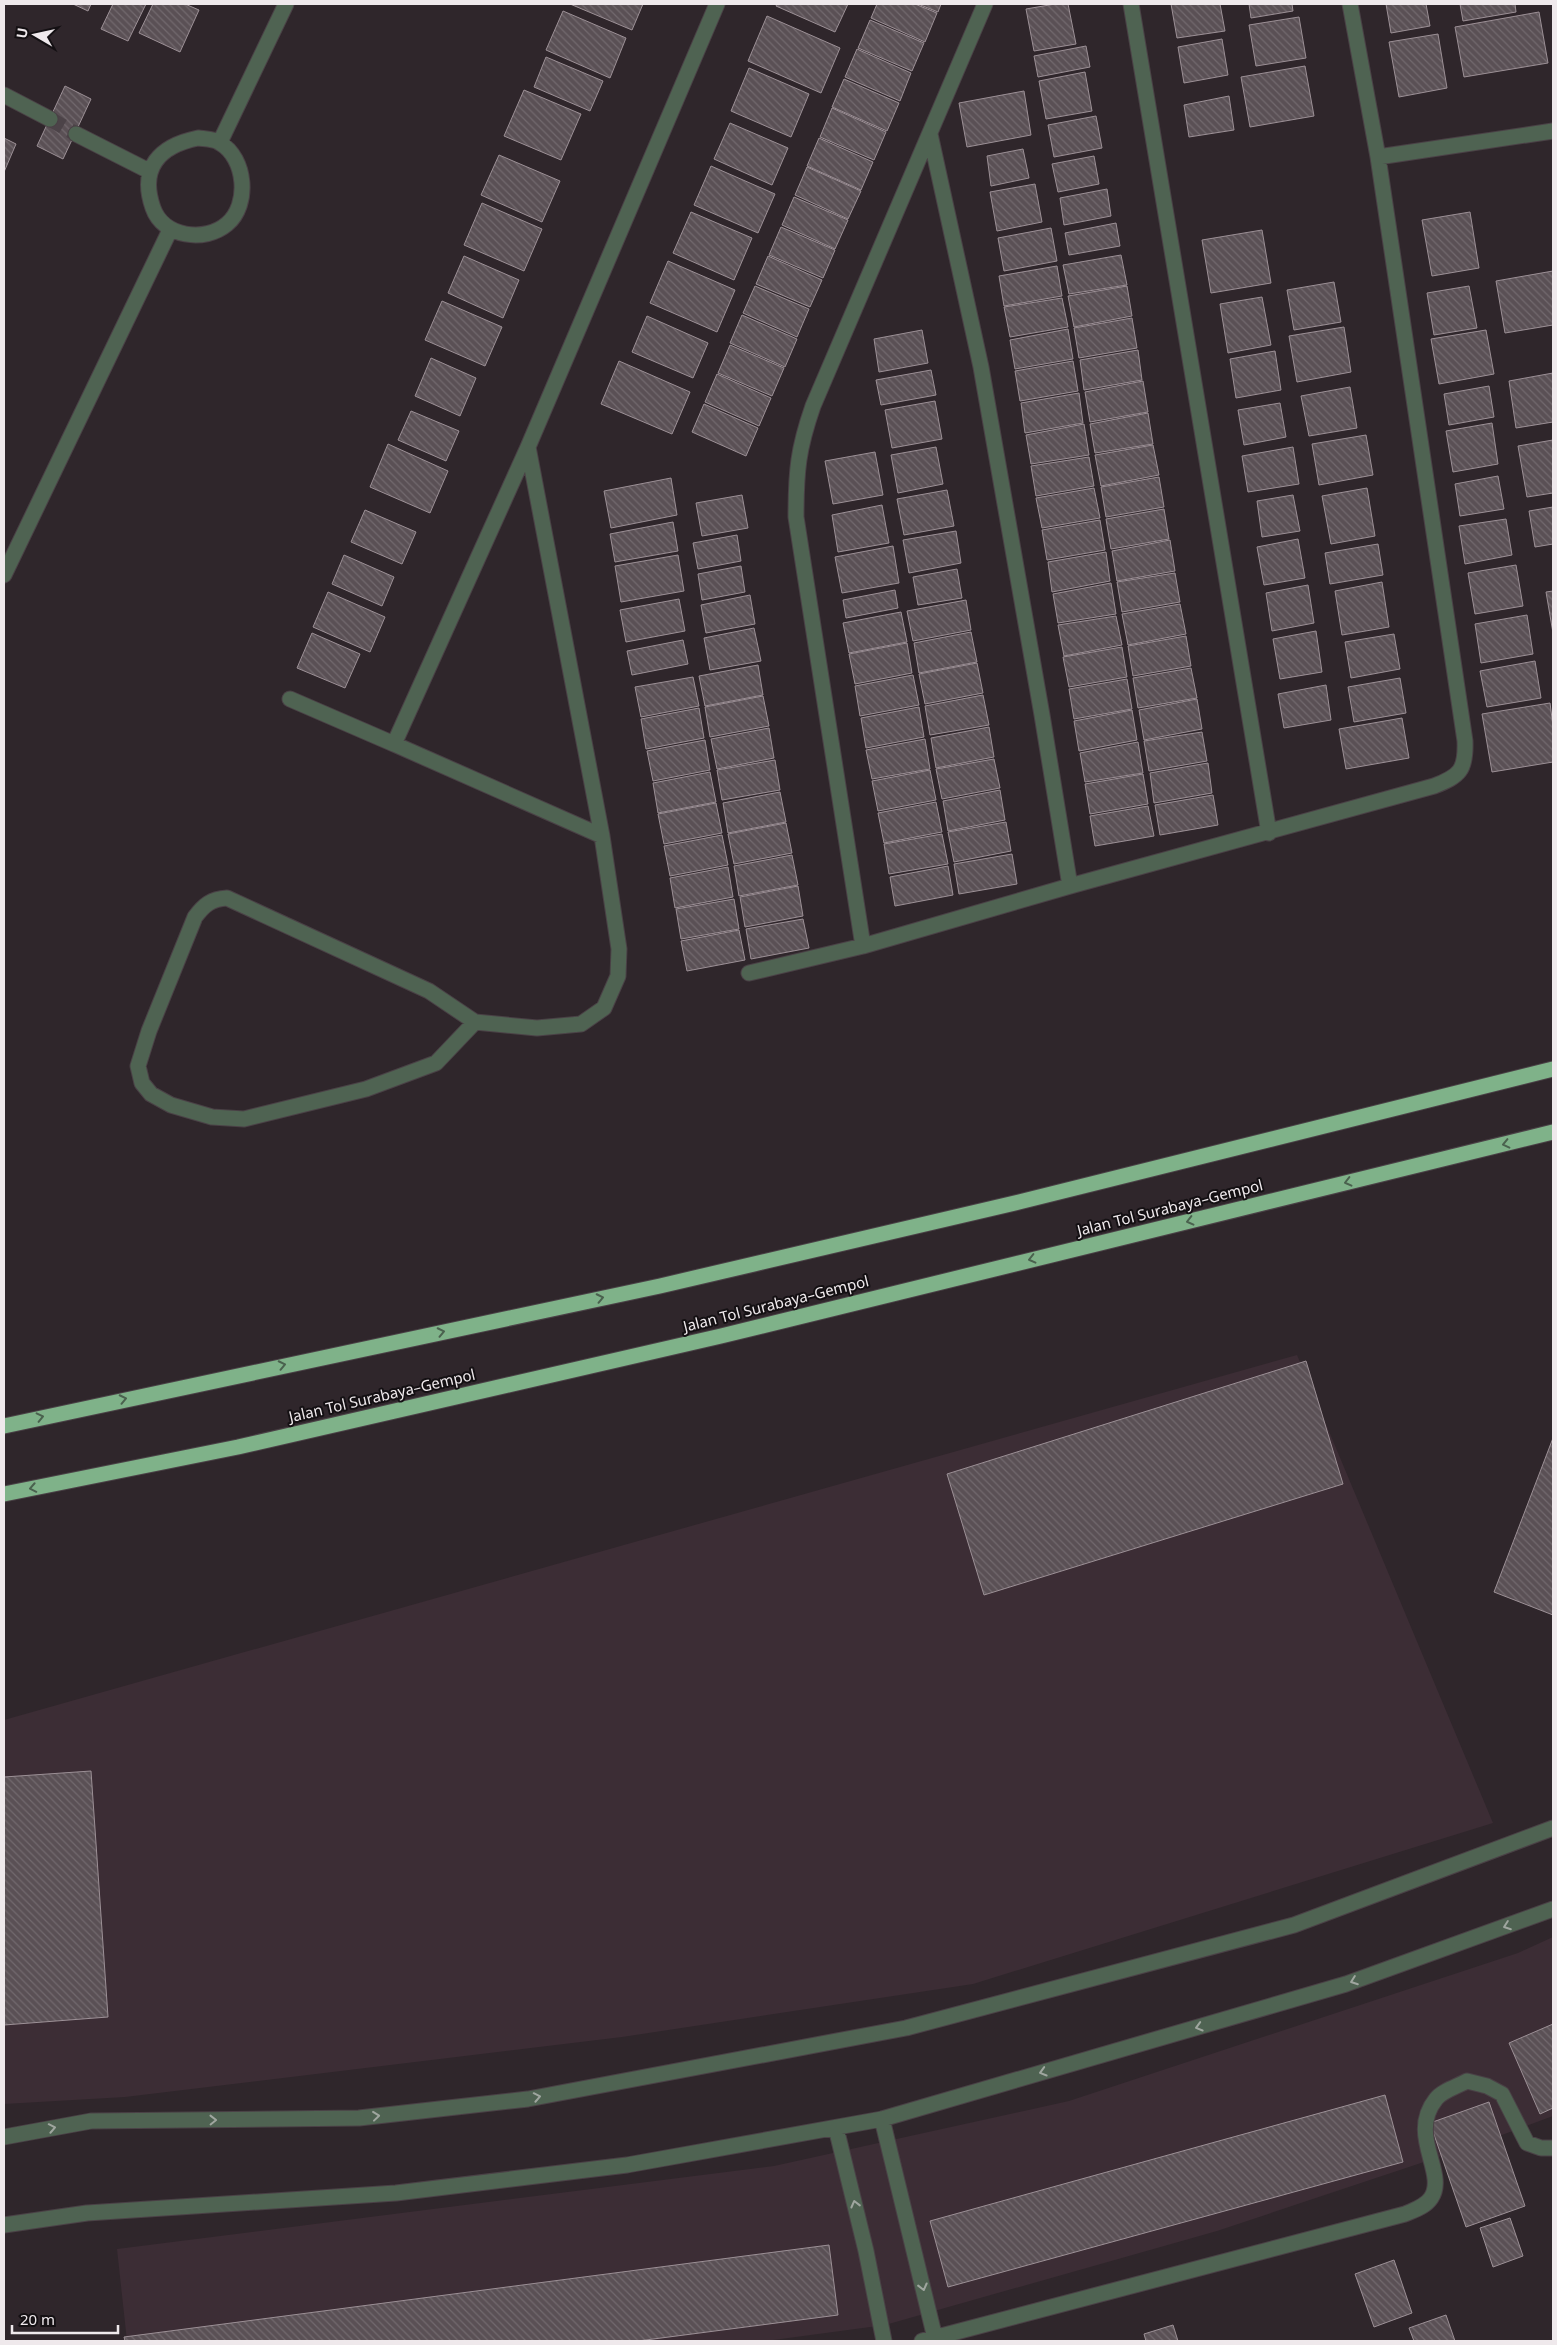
<svg xmlns="http://www.w3.org/2000/svg" width="1557" height="2345" viewBox="0 0 1557 2345" font-family="'Noto Sans',sans-serif">
  <style>
    .built { fill: #3c2d35 }
    .building { fill: url(#building-back-hatch); stroke: #9c9096 }
    .lines { fill: none; stroke-linecap: round; stroke-linejoin: round }
    .street-tunnel { stroke: #4c4348; stroke-width: 15; stroke-dasharray: 15 8; stroke-linecap: butt }
    .street-casing { stroke: #4a4146; stroke-width: 17 }
    .highway-casing { stroke: #4a4146; stroke-width: 17 }
    .street { stroke: #4f6352; stroke-width: 15 }
    .highway { stroke: #7fb289; stroke-width: 15 }
    .oneway { stroke: #4a614e }
    .oneway2 { stroke: #9fa69f }
    .labels { text-anchor: middle; stroke-width: 4; stroke-linejoin: round; paint-order: stroke }
    .street-label { font-size: 15px; fill: #efe9ec; stroke: #141013 }
  </style>
  <defs>
    <pattern id="building-back-hatch" width="6" height="6" patternUnits="userSpaceOnUse" patternTransform="scale(1.25)"><rect width="6" height="6" fill="#5a5055"/><path d="M-1 5l2 2M0 0l6 6M5-1l2 2" fill="none" stroke="#72696e"/></pattern>
  </defs>
  <rect width="100%" height="100%" fill="#2f262b"/>
  <!-- built -->
  <path class="built" d="M1297,1355l196,468 -520,161 -351,53 -497,60 -121,7v-384z
    M1553,1937v179l-78,29 -258,86 -332,94 -119,16h-639l-10,-92 657,-83 295,-65 449,-148z"/>
  <!-- building -->
  <path class="building" d="M73,4h18l-3,7z
    M113,4h33l-18,37 -27,-12z
    M153,4h32l14,6 -19,42 -41,-19z
    M570,4h73l-11,26z
    M777,4h71l-13,28 -59,-26z
    M877,4h38l22,9 -12,29 -54,-24z
    M918,4h23l-3,8z
    M1055,4h13l8,40 -42,7 -8,-42z
    M1171,4h49l5,27 -48,7z
    M1249,4h43l1,7 -42,7z
    M1386,4h40l4,22 -39,7z
    M1460,4h55l1,8 -53,9z
    M563,11l63,27 -16,40 -64,-28z
    M1539,12l9,51 -84,14 -9,-50z
    M767,16l73,32 -19,45 -73,-32z
    M1299,17l7,41 -50,8 -7,-41z
    M870,20l54,23 -12,28 -54,-23z
    M1438,34l9,54 -48,9 -10,-55z
    M1222,39l6,36 -44,8 -6,-36z
    M1086,46l4,21 -52,10 -4,-21z
    M857,49l54,24 -11,28 -55,-24z
    M546,57l57,24 -13,30 -56,-24z
    M1305,66l9,50 -64,11 -9,-50z
    M749,68l60,26 -18,43 -60,-26z
    M1085,72l7,39 -46,8 -7,-38z
    M844,79l55,24 -12,28 -55,-24z
    M65,86l26,13 -28,60 -26,-13z
    M524,90l57,24 -20,46 -57,-24z
    M1024,91l7,44 -64,12 -8,-44z
    M1229,96l5,34 -45,7 -5,-32z
    M832,108l54,24 -12,28 -54,-23z
    M1096,116l6,32 -48,9 -6,-32z
    M730,123l58,25 -16,37 -58,-26z
    M4,138l12,6 -12,28z
    M819,138l54,24 -12,28 -54,-24z
    M1023,149l6,29 -38,8 -4,-30z
    M499,155l61,26 -18,41 -61,-27z
    M1094,156l5,28 -41,8 -6,-28z
    M711,166l64,28 -17,39 -64,-28z
    M807,167l54,24 -13,28 -53,-24z
    M1035,184l7,38 -45,9 -7,-39z
    M1107,189l4,27 -47,9 -4,-27z
    M794,197l54,23 -13,29 -53,-24z
    M482,203l60,26 -18,42 -60,-26z
    M691,212l61,26 -18,42 -61,-27z
    M1470,212l9,56 -47,8 -10,-56z
    M1116,223l4,23 -51,9 -4,-22z
    M781,227l54,23 -12,28 -54,-23z
    M1051,228l6,33 -53,10 -6,-33z
    M1262,230l9,53 -60,10 -9,-53z
    M1121,255l6,30 -58,9 -6,-29z
    M464,256l55,24 -16,38 -55,-25z
    M768,256l54,24 -12,27 -54,-23z
    M668,261l67,29 -18,42 -67,-29z
    M1057,266l5,30 -58,10 -5,-30z
    M1553,271v54l-48,8 -9,-52z
    M1334,282l7,40 -47,8 -7,-40z
    M755,286l54,23 -12,28 -54,-24z
    M1127,286l5,30 -58,11 -6,-31z
    M1469,286l8,42 -43,7 -7,-42z
    M1262,297l9,48 -43,8 -8,-49z
    M1062,298l6,29 -58,10 -6,-30z
    M442,301l60,26 -17,39 -60,-26z
    M742,315l55,24 -12,28 -55,-24z
    M647,316l61,27 -15,35 -61,-26z
    M1132,318l5,30 -58,10 -5,-30z
    M1344,327l7,45 -54,10 -8,-46z
    M1068,329l5,30 -58,10 -5,-29z
    M922,330l6,33 -49,9 -5,-33z
    M1486,330l8,44 -55,10 -8,-45z
    M730,345l54,23 -12,28 -54,-23z
    M1138,350l4,30 -58,10 -4,-30z
    M1275,351l6,39 -45,8 -6,-39z
    M431,358l45,20 -16,38 -45,-20z
    M619,361l71,31 -18,42 -71,-30z
    M1073,361l5,30 -58,10 -5,-30z
    M931,370l5,25 -55,10 -5,-25z
    M1553,373v49l-37,6 -7,-47z
    M717,374l54,24 -12,28 -54,-24z
    M1143,381l5,31 -58,10 -5,-30z
    M1489,386l5,31 -45,8 -5,-31z
    M1350,387l7,41 -48,8 -8,-40z
    M1079,393l4,30 -58,10 -4,-30z
    M935,401l7,38 -50,9 -7,-38z
    M1280,403l6,34 -42,8 -6,-35z
    M704,404l54,24 -12,28 -54,-24z
    M411,411l48,20 -13,30 -48,-21z
    M1148,413l5,31 -58,9 -5,-29z
    M1492,423l6,41 -45,8 -7,-41z
    M1084,424l5,31 -58,9 -5,-29z
    M1366,435l7,40 -54,10 -7,-41z
    M1553,440v53l-26,4 -9,-51z
    M388,444l60,27 -18,42 -60,-26z
    M1153,445l6,30 -58,11 -6,-31z
    M936,447l7,37 -45,9 -7,-38z
    M1293,447l6,37 -51,8 -6,-36z
    M875,452l8,43 -50,9 -8,-43z
    M1089,457l5,29 -58,10 -5,-30z
    M1498,476l6,33 -44,7 -5,-32z
    M1159,477l5,30 -58,10 -5,-30z
    M671,478l6,37 -66,13 -7,-37z
    M1094,488l6,30 -58,10 -6,-30z
    M1367,488l8,48 -44,8 -9,-48z
    M947,490l7,36 -50,9 -7,-36z
    M742,495l6,33 -46,8 -6,-33z
    M1293,495l7,36 -38,6 -5,-36z
    M882,505l7,38 -51,9 -6,-37z
    M1553,507v37l-18,3 -6,-36z
    M1164,509l5,30 -58,10 -5,-30z
    M365,510l51,22 -14,32 -51,-22z
    M1506,519l6,36 -47,9 -6,-38z
    M1100,520l5,30 -58,10 -5,-30z
    M673,522l5,29 -63,11 -5,-28z
    M956,531l5,32 -52,10 -6,-33z
    M737,535l4,26 -43,8 -5,-26z
    M1298,539l7,39 -41,7 -7,-38z
    M1170,540l5,31 -58,10 -5,-30z
    M1378,544l5,31 -53,9 -5,-31z
    M893,546l6,37 -57,10 -7,-36z
    M1106,552l4,29 -58,11 -4,-30z
    M344,555l50,22 -12,29 -50,-22z
    M678,555l6,36 -63,11 -6,-36z
    M1516,565l7,41 -48,8 -7,-41z
    M741,566l4,26 -43,8 -4,-26z
    M957,569l5,29 -44,7 -5,-28z
    M1175,573l5,29 -58,10 -5,-30z
    M1382,582l7,45 -47,8 -7,-44z
    M1111,583l5,31 -58,9 -5,-29z
    M1308,585l6,38 -42,8 -6,-38z
    M895,590l3,18 -52,10 -3,-18z
    M1553,591v42l-7,-41z
    M328,592l57,25 -15,35 -57,-25z
    M750,595l5,29 -49,9 -5,-28z
    M679,599l6,32 -59,11 -6,-32z
    M966,600l5,30 -58,11 -6,-30z
    M1180,604l6,30 -58,11 -6,-31z
    M901,612l6,30 -58,11 -6,-30z
    M1527,615l6,39 -52,9 -6,-39z
    M1116,616l6,29 -58,11 -6,-31z
    M754,628l7,33 -51,9 -6,-32z
    M1316,631l6,41 -42,7 -7,-40z
    M971,632l6,30 -58,11 -5,-30z
    M312,633l48,21 -15,34 -48,-20z
    M1394,634l6,35 -49,9 -6,-36z
    M1186,636l5,30 -58,10 -5,-30z
    M683,640l5,24 -56,11 -5,-24z
    M907,643l5,30 -57,11 -6,-30z
    M1122,647l5,30 -58,10 -6,-30z
    M1535,661l6,37 -54,9 -7,-36z
    M977,663l6,30 -58,11 -6,-30z
    M758,665l5,30 -58,11 -6,-30z
    M1191,668l6,30 -59,10 -5,-30z
    M913,675l6,30 -59,11 -5,-30z
    M693,677l6,29 -58,11 -6,-30z
    M1400,678l6,35 -52,9 -6,-35z
    M1127,679l5,30 -58,10 -5,-30z
    M1326,685l5,35 -47,8 -6,-34z
    M983,695l6,30 -59,10 -5,-29z
    M763,696l6,30 -59,11 -5,-30z
    M1197,699l5,30 -58,11 -5,-30z
    M1550,703l3,23v36l-61,10 -10,-58z
    M919,707l5,30 -58,11 -5,-30z
    M699,708l5,30 -58,11 -5,-30z
    M1132,710l5,30 -58,11 -5,-30z
    M1402,718l7,40 -63,11 -7,-40z
    M989,727l5,30 -58,11 -5,-30z
    M769,728l5,30 -57,11 -6,-30z
    M1202,732l5,29 -58,10 -5,-30z
    M925,739l5,30 -58,10 -6,-29z
    M705,740l5,30 -57,11 -6,-30z
    M1138,742l5,31 -58,9 -5,-29z
    M994,759l6,29 -58,11 -6,-30z
    M775,760l5,30 -58,10 -5,-30z
    M1208,763l4,30 -58,10 -4,-30z
    M930,770l6,30 -58,11 -6,-30z
    M710,772l6,30 -58,11 -5,-30z
    M1143,774l5,30 -58,10 -5,-30z
    M1000,790l5,30 -57,11 -5,-30z
    M780,792l6,30 -58,11 -5,-30z
    M1213,795l5,30 -58,10 -5,-30z
    M936,802l6,30 -58,11 -6,-30z
    M716,803l6,30 -58,11 -6,-30z
    M1148,806l6,30 -59,10 -5,-30z
    M1006,822l5,29 -57,11 -6,-30z
    M786,823l6,30 -58,11 -6,-30z
    M942,834l6,30 -59,10 -5,-30z
    M722,835l6,30 -58,11 -6,-30z
    M1012,854l5,30 -58,10 -5,-30z
    M792,855l6,30 -59,11 -5,-30z
    M948,866l5,29 -58,11 -5,-29z
    M728,867l5,30 -58,11 -5,-30z
    M798,886l5,30 -58,11 -5,-30z
    M734,899l5,30 -58,10 -5,-30z
    M803,919l6,29 -58,11 -5,-30z
    M739,930l6,30 -58,11 -6,-30z
    M1306,1361l37,123 -359,111 -37,-121z
    M1553,1438v177l-59,-23z
    M91,1771l17,246 -104,8v-248z
    M1553,2024v84l-13,6 -31,-71z
    M1385,2095l18,67 -455,125 -18,-66z
    M1489,2102l36,104 -59,21 -36,-104z
    M1510,2218l13,38 -30,11 -13,-39z
    M829,2245l9,70 -200,26h-513l-1,-4z
    M1394,2260l18,53 -38,14 -19,-53z
    M1446,2315l9,26h-41l-5,-13z
    M1173,2325l5,16h-32l-2,-7z"/>
  <g class="lines">
    <!-- street-tunnel -->
    <path class="street-tunnel" d="M50,119l26,15"/>
    <!-- street casing -->
    <g class="street-casing">
      <path id="street" d="M1131,4l138,829
        M4,95l46,24
        M76,134l73,37
        M930,134l51,233 61,348 28,171
        M198,138c7,1 17,1 22,5 26,15 30,62 7,81 -22,19 -64,13 -74,-16 -14,-40 6,-62 45,-70z
        M220,142l66,-138
        M1378,157l175,-26
        M4,575l166,-345
        M290,699l104,45
        M602,836l-208,-92 134,-297 189,-443
        M863,946l-67,-429c0,-46 2,-68 17,-111l172,-402
        M749,973l114,-27 207,-60 364,-100c26,-10 32,-16 31,-45l-87,-584 -28,-153
        M475,1022l-39,41 -70,26 -122,30 -32,-2 -41,-12 -20,-11 -9,-11 -4,-17 11,-35 46,-114c9,-12 16,-18 32,-19l202,93 46,31 62,6 44,-4 23,-16 14,-32 1,-27 -17,-113 -74,-389
        M882,2119l53,219
        M836,2128l30,123 18,90
        M4,2137l87,-16 268,-3 169,-19 378,-71 388,-103 259,-97
        M4,2225l83,-12 309,-20 231,-28 255,-46 464,-135 207,-75
        M922,2341l483,-127c9,-4 20,-7 26,-16 17,-25 -24,-63 5,-99 6,-8 22,-13 31,-18l20,5 15,8 25,49 14,5h12"/>
    </g>
    <!-- highway casing -->
    <g class="highway-casing">
      <path id="highway" d="M4,1426l656,-140 359,-84 534,-133
        M4,1494l234,-47 483,-111 832,-204"/>
    </g>
    <!-- street -->
    <use href="#street" class="street"/>
    <!-- highway -->
    <use href="#highway" class="highway"/>
  </g>
  <!-- one-way arrows -->
  <defs><path id="oneway-chevron" d="M-2-3.5L2.5 0L-2 3.5" fill="none" stroke-width="1.6" stroke-linecap="round" stroke-linejoin="round" transform="scale(1.25)"/></defs>
  <g class="oneway">
    <use href="#oneway-chevron" transform="translate(1506 1144) rotate(167)"/>
    <use href="#oneway-chevron" transform="translate(1348 1182) rotate(166)"/>
    <use href="#oneway-chevron" transform="translate(1190 1221) rotate(166)"/>
    <use href="#oneway-chevron" transform="translate(1032 1259) rotate(166)"/>
    <use href="#oneway-chevron" transform="translate(600 1298) rotate(-12)"/>
    <use href="#oneway-chevron" transform="translate(441 1332) rotate(-12)"/>
    <use href="#oneway-chevron" transform="translate(282 1365) rotate(-12)"/>
    <use href="#oneway-chevron" transform="translate(123 1399) rotate(-12)"/>
    <use href="#oneway-chevron" transform="translate(40 1417) rotate(-13)"/>
    <use href="#oneway-chevron" transform="translate(33 1488) rotate(169)"/>
  </g>
  <g class="oneway2">
    <use href="#oneway-chevron" transform="translate(1507 1926) rotate(160)"/>
    <use href="#oneway-chevron" transform="translate(1354 1981) rotate(160)"/>
    <use href="#oneway-chevron" transform="translate(1199 2027) rotate(164)"/>
    <use href="#oneway-chevron" transform="translate(1043 2072) rotate(164)"/>
    <use href="#oneway-chevron" transform="translate(537 2097) rotate(-11)"/>
    <use href="#oneway-chevron" transform="translate(376 2116) rotate(-6)"/>
    <use href="#oneway-chevron" transform="translate(213 2120) rotate(-1)"/>
    <use href="#oneway-chevron" transform="translate(52 2128) rotate(-11)"/>
    <use href="#oneway-chevron" transform="translate(855 2204) rotate(-104)"/>
    <use href="#oneway-chevron" transform="translate(923 2287) rotate(76)"/>
  </g>
  <g class="labels">
    <!-- street labels -->
    <g class="street-label">
      <text transform="translate(1170 1208) rotate(-14)" y="5">Jalan Tol Surabaya–Gempol</text>
      <text transform="translate(776 1304) rotate(-14)" y="5">Jalan Tol Surabaya–Gempol</text>
      <text transform="translate(382 1396) rotate(-13)" y="5">Jalan Tol Surabaya–Gempol</text>
    </g>
  </g>
  <!-- border -->
  <rect width="1557" height="2345" fill="none" stroke="#efe9ec" stroke-width="10"/>
  <!-- north arrow -->
  <g transform="translate(35 35) rotate(279)" stroke="#141013" stroke-width="4" paint-order="stroke">
  <path d="M0-4L9 19L0 12L-9 19Z" fill="#efe9ec"/>
  <text y="-8" font-size="14" font-weight="bold" text-anchor="middle" fill="#efe9ec">U</text>
  </g>
  <!-- scale -->
  <path d="M12 2325v8h106v-8" fill="none" stroke="#efe9ec" stroke-width="2.5"/>
  <text x="20" y="2325" font-size="15" fill="#efe9ec" stroke="#141013" stroke-width="4" paint-order="stroke">20 m</text>
</svg>
